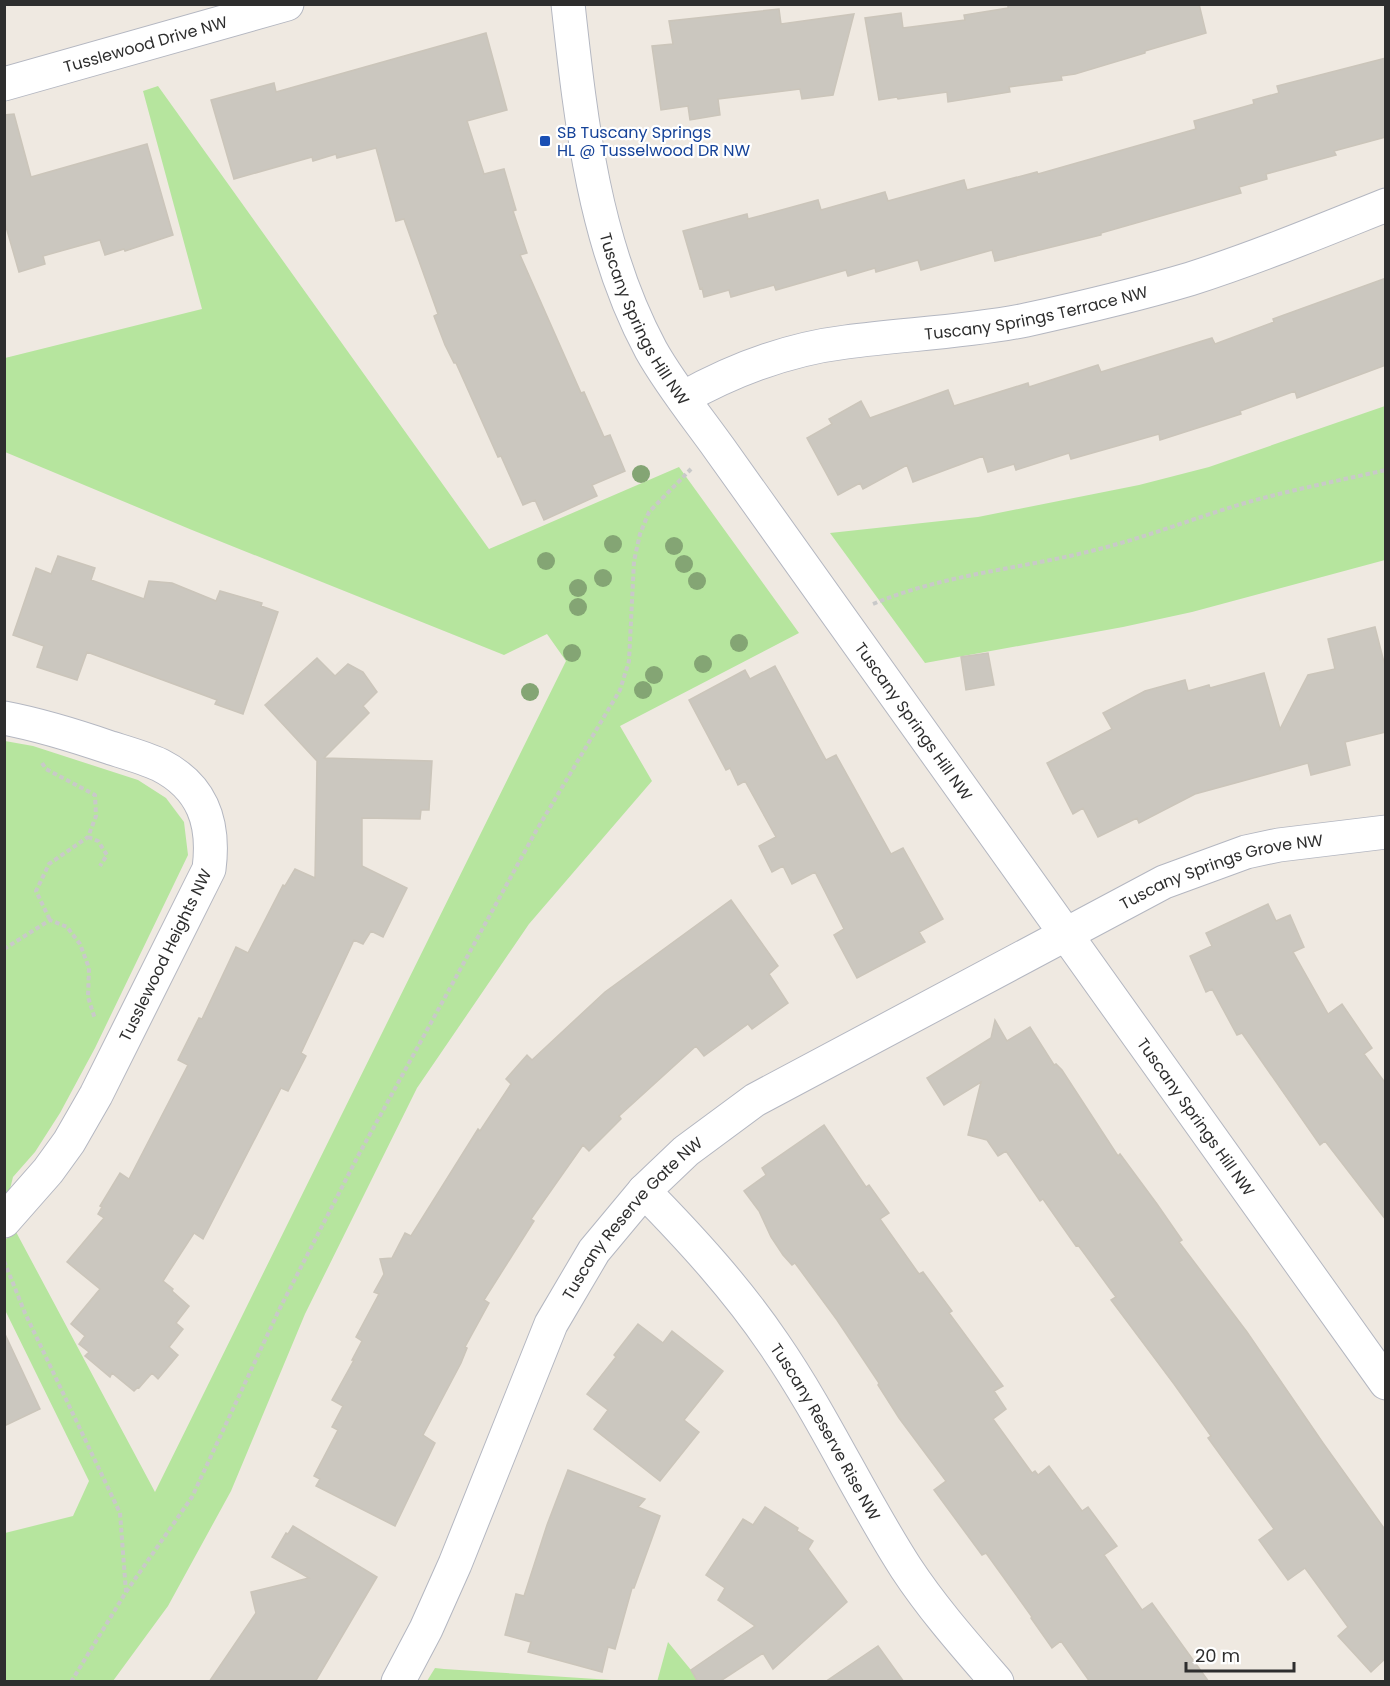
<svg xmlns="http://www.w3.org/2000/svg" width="1390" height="1686" viewBox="0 0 1390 1686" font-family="Poppins,sans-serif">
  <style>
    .green { fill: #b6e59e }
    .building { fill: #cbc7bf; stroke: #cbc5ba; stroke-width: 1.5 }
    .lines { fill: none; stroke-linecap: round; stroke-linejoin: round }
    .minor-casing { stroke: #b4b7c1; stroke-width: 35 }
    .path { stroke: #c9c9c9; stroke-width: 4; stroke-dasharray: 4.5 3; stroke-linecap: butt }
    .minor { stroke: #fff; stroke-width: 33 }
    .tree { fill: #84a574 }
    .transit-dot { fill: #1a4fb4; stroke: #fff; stroke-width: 2 }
    .labels { text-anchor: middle; stroke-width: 4.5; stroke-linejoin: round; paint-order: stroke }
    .street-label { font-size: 16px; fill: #2e2e2e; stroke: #fff }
    .transit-label { font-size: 16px; fill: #164399; stroke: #fff; text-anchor: start }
  </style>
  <rect width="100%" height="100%" fill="#efe9e1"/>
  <!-- green -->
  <path class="green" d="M158,86l331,463 190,-82 120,166 -179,93 32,55 -123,143 -112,164 -112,226 -74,177 -63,115 -55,75h-108v-148l68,-17 16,-35 -84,-171v-70l10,-10 140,262 411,-831 -19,-27 -43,21 -312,-125 -187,-78v-94l197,-49 -59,-218z
    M1385,406v154l-193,52 -69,15 -198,36 -95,-130 148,-16 161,-32 70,-18z
    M5,741l28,5 105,34 28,18 18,24 4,33 -93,193 -35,65 -25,39 -22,25 -4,16 -4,5z
    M668,1642l32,39 -43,1z
    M435,1668l9,1 183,12h-200z"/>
  <!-- building -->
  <path class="building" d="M1008,4h191l7,29 -61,18v2l-70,21 -14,2 1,4 -53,7 1,5 -62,10 -1,-10 -49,7 -1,-2 -18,3 -14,-82 36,-5 2,15 62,-8 -1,-5 44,-7z
    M779,9l2,15 73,-10 -21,81 -31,4 -2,-10 -82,10 2,16 -30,5 -2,-14 -27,4 -9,-64 21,-2 -4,-23z
    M486,33l21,77 -40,11 17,53 20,-5 12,41 -3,1 14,42 -7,2 61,138 3,-1 20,45 6,-2 15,36 -33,14 5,11 -53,24 -9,-20 -12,5 -22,-49 -3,1 -42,-94h-2l-9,-18 -11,-29 4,-2 -34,-95 -8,2 -20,-73 -39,10 -1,-4 -23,7 -1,-4 -78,22 -23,-79 63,-17 2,9z
    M1386,58v79l-52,14 2,4 -70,19 1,5 -28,8 2,6 -140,40v2l-106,26 -3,-11 -71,20 -3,-10 -42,12 -1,-4 -27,8 -2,-6 -70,20 -2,-5 -43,12 -2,-7 -25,7 -2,-9 -2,1 -17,-58 64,-17 1,5 70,-19 3,10 64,-18 3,9 76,-21 3,10 70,-18 1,2 158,-45 -2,-8 60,-17 -1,-4 26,-7 -2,-7z
    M14,114l17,63 116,-33 26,91 -48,16 -1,-2 -19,6 -5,-15 -57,16 2,8 -26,8 -15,-52v-105z
    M1386,278v87l-89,33 -2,-7 -55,20 1,3 -81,26 -1,-6 -88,25 -2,-6 -53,17 -2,-6 -26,8 -5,-16 -70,26 -6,-17 -44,24 -3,-6 -22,12 -31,-57 25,-14 -3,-5 32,-18 9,17 78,-28 6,16 74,-23 1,4 69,-22 3,7 111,-34 3,6 59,-22 -1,-3z
    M58,556l37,12 -4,12 53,19 5,-18 23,2 44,18 4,-10 42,12 -1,3 17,6 -35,102 -28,-10 2,-4 -130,-48 -10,28 -40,-13 7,-21 -31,-11 23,-67 15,6z
    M1375,627l11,43v62l-41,10 5,23 -39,10 -3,-12 -113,31 -56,29 -2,-5 -39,19 -15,-29 -10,6 -26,-51 65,-34 -9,-16 42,-22 40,-11 3,11 21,-6 1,3 54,-15 16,56 28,-54 27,-6 -7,-30z
    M988,653l6,32 -28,5 -5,-33z
    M317,658l18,18 13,-12 15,8 14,20 -14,14 6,7 -45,45 108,3 -3,49h-8l-1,9 -58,-1v48l45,22 -24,49 -12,-6 -8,13 -9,-4 -53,113 5,3 -18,35 -7,-3 -78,151 -9,-6 -31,48 10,8 -1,2 17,15 -13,17 7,6 -14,18 9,8 -20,24 -6,-6 -13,15 -1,-1 -4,4 -22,-18 -2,4 -25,-21 4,-4 -10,-8 6,-8 -14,-12 29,-35 -33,-27 37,-44 -6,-4 4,-7 -2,-1 20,-33 9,6 59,-114 -10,-5 21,-42 3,1 34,-72 12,6 35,-68 2,1 10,-17 20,9 2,-117 -52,-56z
    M775,666l51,94 10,-5 55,99 12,-6 40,71 -24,13 6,10 -68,36 -23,-43 10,-6 -29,-57 -23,12 -9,-18 -11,6 -13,-26 17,-9 -31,-56 -7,4 -8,-17 -4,2 -37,-70 56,-30 5,9z
    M731,900l47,66 -9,8 19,29 -36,26 -4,-5 -44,32 -8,-10 -77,70 2,3 -32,32 -6,-6 -52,74 3,2 -50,79 5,3 -24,44 2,1 -6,15 -38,72 12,8 -40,83 -79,-40 4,-7 -6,-3 24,-46 -6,-3 11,-21 -11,-6 22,-40h-2l10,-19 -6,-4 23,-43 -5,-2 10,-18 -4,-15 12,-1 13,-25 6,3 67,-107 2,2 31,-47 -5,-5 21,-24 5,5 73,-68z
    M1268,904l8,17 14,-6 14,32 -11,5 35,62 14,-10 30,44 -8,6 22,30v136l-61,-79 -5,4 -78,-112 -5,2 -25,-46 -6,3 -16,-36 22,-10 -6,-13z
    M995,1020l12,21 23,-14 24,38 2,-1 6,6 56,86 2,-2 37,50 25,36 -3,2 68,90 76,111 63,88v127l-15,14 -33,-36 10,-9 -43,-59 -17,12 -29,-40 15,-11 -66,-91 3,-2 -37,-52 -63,-84 5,-3 -38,-52 -2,1 -33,-47 -3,2 -34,-50 -8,5 -11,-16 -19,-5 13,-53 -37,23 -17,-27 64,-40z
    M824,1125l42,62 3,-2 20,28 -9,6 39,55 4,-2 29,39 -3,2 54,73 -9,5 12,18 -13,10 39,54 3,-2 3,4 11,-9 33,45 6,-4 29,39 -13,9 38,55 10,-7 57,79h-119l-29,-41 -9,7 -21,-30 1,-1 -46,-64 -4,2 -48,-65 12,-9 -47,-63 -21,-33 1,-2 -42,-63 -42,-57 -3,2 -9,-10 -12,-18 -12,-26 -15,-20 22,-16 -4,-7z
    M638,1324l25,19 9,-12 51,40 -39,49 15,12 -39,49 -66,-52 14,-19 -21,-16 29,-37 -2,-2z
    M4,1332l36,77 -36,17z
    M568,1470l77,29 -7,8 22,9 -26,72h-2l-17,61 -7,-2 -6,25 -74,-20 3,-10 -26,-7 11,-41 8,2 23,-71z
    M765,1507l33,21 -1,3 16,10 -5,8 39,53 -74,67 -10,-16 -44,29h-21l-7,-12 64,-44 -37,-26 7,-12 -19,-13 37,-56 10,6z
    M293,1526l84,51 -62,105h-106l47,-69 -5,-21 58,-14 -37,-21 14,-24 2,1z
    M878,1646l26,36h-79z"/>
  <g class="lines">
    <!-- minor casing -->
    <g class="minor-casing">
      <g id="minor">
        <path id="s1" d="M568,4c13,118 26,240 83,346 19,34 45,66 68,98l667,935"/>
        <path id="s2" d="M4,84l283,-80"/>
        <path id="s3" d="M683,398c50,-28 106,-49 163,-56 60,-8 121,-10 180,-22 55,-12 110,-25 164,-41 66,-21 131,-48 196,-74"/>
        <path d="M4,718c37,7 72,18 107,30 16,5 34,10 49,17 43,22 55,58 49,104l-113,226 -27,47 -21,29 -44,50"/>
        <path id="s4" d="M644,1191c47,48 92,97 130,153 49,71 85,151 132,224 27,41 59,77 91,114"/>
        <path id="s5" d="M398,1682l28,-53 29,-65 96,-240 43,-73 50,-60 42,-40 69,-51 409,-218 82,-30 33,-7 107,-13"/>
      </g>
    </g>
    <!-- path -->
    <path class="path" d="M873,604c71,-30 148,-35 222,-54 53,-13 104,-34 157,-49 44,-12 89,-21 134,-31
      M42,763l4,6 49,26 1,21 -8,21 -39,27 -13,27 14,29
      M88,837l10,4 9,14 -7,11
      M4,949l46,-29 17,7 13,17 9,24 -1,29 7,22
      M4,1261l21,52 95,200 6,79 -55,90
      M126,1592l66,-95 87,-187 79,-154 178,-325 84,-141 9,-29 5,-100 6,-27 9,-22 42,-43"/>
    <!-- minor -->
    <use href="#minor" class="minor"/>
  </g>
  <!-- trees -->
  <g class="tree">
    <circle cx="641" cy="474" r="9"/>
    <circle cx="613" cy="544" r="9"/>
    <circle cx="674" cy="546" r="9"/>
    <circle cx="546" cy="561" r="9"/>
    <circle cx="684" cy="564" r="9"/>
    <circle cx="603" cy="578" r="9"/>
    <circle cx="697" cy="581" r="9"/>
    <circle cx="578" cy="588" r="9"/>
    <circle cx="578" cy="607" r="9"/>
    <circle cx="739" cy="643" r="9"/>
    <circle cx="572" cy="653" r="9"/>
    <circle cx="703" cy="664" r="9"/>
    <circle cx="654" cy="675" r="9"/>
    <circle cx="643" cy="690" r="9"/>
    <circle cx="530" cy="692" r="9"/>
  </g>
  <!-- markers -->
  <rect class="transit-dot" x="539" y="135" width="12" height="12" rx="3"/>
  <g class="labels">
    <!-- street labels -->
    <g class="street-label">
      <text dy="6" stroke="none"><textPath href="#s2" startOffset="147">Tusslewood Drive NW</textPath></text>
      <text dy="6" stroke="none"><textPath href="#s3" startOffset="366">Tuscany Springs Terrace NW</textPath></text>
      <text dy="6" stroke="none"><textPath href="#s1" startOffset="327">Tuscany Springs Hill NW</textPath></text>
      <text dy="6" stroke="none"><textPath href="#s1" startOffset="813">Tuscany Springs Hill NW</textPath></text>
      <text dy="6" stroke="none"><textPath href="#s5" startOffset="1218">Tuscany Springs Grove NW</textPath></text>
      <text transform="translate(165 955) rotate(-64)" y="6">Tusslewood Heights NW</text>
      <text dy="6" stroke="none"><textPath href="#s1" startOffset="1299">Tuscany Springs Hill NW</textPath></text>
      <text dy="6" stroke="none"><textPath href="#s5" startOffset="524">Tuscany Reserve Gate NW</textPath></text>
      <text dy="6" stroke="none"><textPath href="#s4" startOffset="303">Tuscany Reserve Rise NW</textPath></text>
    </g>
    <!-- transit labels -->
    <g class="transit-label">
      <text x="557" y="138">SB Tuscany Springs<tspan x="557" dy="18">HL @ Tusselwood DR NW</tspan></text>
    </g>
  </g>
  <!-- border -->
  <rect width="1390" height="1686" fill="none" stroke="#2e2e2e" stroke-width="12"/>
  <!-- scale -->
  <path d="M1186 1662v9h108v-9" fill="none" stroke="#2e2e2e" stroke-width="3"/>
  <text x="1195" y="1662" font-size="18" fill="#2e2e2e" stroke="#ffffff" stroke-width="4.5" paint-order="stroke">20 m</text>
</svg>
